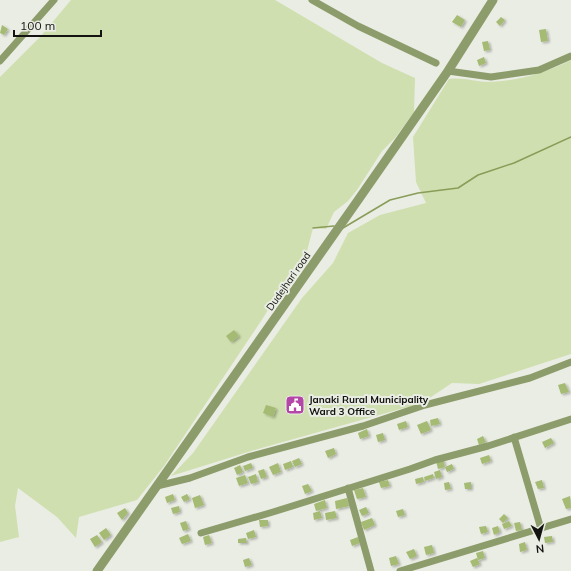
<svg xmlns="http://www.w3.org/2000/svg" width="571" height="571" viewBox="0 0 571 571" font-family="Mulish,sans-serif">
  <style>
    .green { fill: #cfdfaf }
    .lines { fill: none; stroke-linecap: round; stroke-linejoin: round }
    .stream { stroke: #899d58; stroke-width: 1.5 }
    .building { fill: #a5ba73; filter: url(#shadow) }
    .minor { stroke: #8d9c6b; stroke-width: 7 }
    .tertiary { stroke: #8d9c6b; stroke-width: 9 }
    .labels { text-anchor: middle; stroke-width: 4; stroke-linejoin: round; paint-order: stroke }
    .street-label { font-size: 10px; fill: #131411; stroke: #eaede4 }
    .poi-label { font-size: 10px; font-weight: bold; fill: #131411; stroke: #eaede4; text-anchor: start }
  </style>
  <defs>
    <filter id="shadow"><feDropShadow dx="2" dy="1.5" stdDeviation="1" flood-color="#0004"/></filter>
  </defs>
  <rect width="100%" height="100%" fill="#eaede4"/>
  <!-- green -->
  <path class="green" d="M71,0h204l107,63 33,15 -1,34 -19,26 -13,13 -25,39 -9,11 -14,11 -8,17 -13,-1 -7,27 -24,30 -17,30 -101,151 -27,34 -58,17 -3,21 -19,-21 -39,-29 -3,18 4,31 -19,5v-465l40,-40z
    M571,60v294l-92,30 -27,-1 -30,20 -164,46 -87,27 22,-23 109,-155 31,-35 15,-30 32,-18 46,-12 -10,-21 -3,-45 36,-58c14,-2 27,3 40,3 29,-1 56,-9 82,-22z"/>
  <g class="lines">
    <!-- stream -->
    <path class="stream" d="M313,228l21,-2
      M343,228l47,-28 28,-7 40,-5 20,-13 36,-12 57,-26"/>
  </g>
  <!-- building -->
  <path class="building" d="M457,15l8,5 -4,7 -9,-5z
    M501,17l4,3 -5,6 -4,-4z
    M2,25l6,4 -4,6 -4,-2z
    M546,29l2,12 -7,1 -2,-12z
    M488,41l2,9 -6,1 -2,-9z
    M484,57l2,6 -7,3 -2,-6z
    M234,330l5,6 -8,6 -5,-6z
    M565,383l4,9 -8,2 -3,-9z
    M266,405l10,3 -3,9 -10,-4z
    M438,418l2,6 -9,2 -1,-6z
    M406,421l2,6 -9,3 -2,-6z
    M427,421l4,9 -10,4 -4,-9z
    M367,429l2,7 -9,3 -2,-6z
    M383,433l2,7 -7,2 -2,-7z
    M483,436l3,6 -7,3 -2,-6z
    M551,438l3,5 -9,5 -3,-6z
    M334,448l2,6 -8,4 -3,-7z
    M489,455l2,6 -9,3 -2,-6z
    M299,458l3,6 -7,3 -3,-6z
    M443,459l2,8 -7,2 -2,-8z
    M291,461l2,6 -8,3 -2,-6z
    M251,463l2,5 -8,3 -2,-5z
    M278,463l3,9 -8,3 -4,-8z
    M452,464l2,5 -7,3 -2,-5z
    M240,465l3,7 -6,3 -3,-7z
    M264,469l3,8 -6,2 -3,-8z
    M440,470l2,7 -6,2 -2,-7z
    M256,474l2,8 -7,2 -3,-7z
    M433,474l1,4 -9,3 -1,-4z
    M245,475l3,8 -9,3 -3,-8z
    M423,477l1,5 -8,2 -1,-5z
    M388,480l2,6 -9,2 -2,-6z
    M542,480l2,8 -6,1 -3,-7z
    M449,482l2,7 -6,1 -1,-7z
    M471,482v7h-6l-1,-6z
    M308,484l4,7 -7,3 -3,-8z
    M363,488l3,9 -9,2 -3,-9z
    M173,494l2,6 -8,3 -2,-6z
    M187,494l3,5 -6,3 -3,-5z
    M200,495l4,10 -9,3 -3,-10z
    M570,496l1,12 -5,1 -4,-10z
    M347,498l2,8 -13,3 -1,-8z
    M325,500l2,8 -11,3 -2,-7z
    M179,506l1,6 -7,2 -2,-6z
    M366,507l3,6 -7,3 -3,-6z
    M125,508l3,5 -6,7 -5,-7z
    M403,509l2,6 -7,2 -2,-6z
    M320,511l2,7 -8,2 -1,-7z
    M335,511l2,7 -11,2 -1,-7z
    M504,514l4,4 -5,5 -4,-4z
    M372,518l3,7 -11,5 -3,-8z
    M259,520h9v6l-8,1z
    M186,521l3,8 -6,2 -3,-8z
    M509,521l3,5 -8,3 -2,-5z
    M520,522l2,8 -6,1 -2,-8z
    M486,526l2,6 -7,2 -2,-7z
    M498,526l2,6 -6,3 -2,-7z
    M106,528l5,7 -7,5 -5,-7z
    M254,530l2,7 -8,2 -2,-6z
    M188,534l3,7 -9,3 -3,-6z
    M97,535l5,7 -7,5 -5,-8z
    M209,535l3,8 -7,2 -2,-8z
    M552,536l1,6 -8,1 -1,-6z
    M358,537l2,6 -8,3 -2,-6z
    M246,538l1,5h-9v-4z
    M525,542l2,8 -7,2 -1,-8z
    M432,545l2,8 -8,2 -2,-8z
    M414,549l3,7 -7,3 -4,-7z
    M483,551l2,7 -7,2 -2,-7z
    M396,556l3,8 -8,2 -2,-8z
    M249,558l3,7 -7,2 -2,-7z
    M477,558l3,6 -7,3 -3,-6z"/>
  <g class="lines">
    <!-- minor -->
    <path class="minor" d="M312,0l46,26 78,37
      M0,61l54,-61
      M448,71l43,6 48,-7 32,-14
      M514,437l27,92
      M157,486l33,-8 58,-21 115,-31 62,-21 105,-27 41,-16
      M348,488l23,83
      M201,533l72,-21 137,-43 25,-9 53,-14 83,-27
      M400,571l171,-52"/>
    <!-- tertiary -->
    <path class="tertiary" d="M97,571l259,-368 92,-132 45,-71"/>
  </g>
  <!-- icons -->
  <defs>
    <g id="civic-square" transform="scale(1)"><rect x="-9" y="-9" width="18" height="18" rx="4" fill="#b346a6" stroke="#eaede4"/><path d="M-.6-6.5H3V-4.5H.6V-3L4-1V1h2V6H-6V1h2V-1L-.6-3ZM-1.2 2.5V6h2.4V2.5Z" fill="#fff"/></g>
  </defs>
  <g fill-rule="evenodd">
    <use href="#civic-square" x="295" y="405"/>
  </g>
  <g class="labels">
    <!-- street labels -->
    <g class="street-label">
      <text transform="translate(288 281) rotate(-55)" y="4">Dudejhari road</text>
    </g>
    <!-- poi labels -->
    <g class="poi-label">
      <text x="309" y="403">Janaki Rural Municipality<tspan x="309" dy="12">Ward 3 Office</tspan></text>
    </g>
  </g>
  <!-- north arrow -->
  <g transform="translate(539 539) rotate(174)" stroke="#eaede4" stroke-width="3" paint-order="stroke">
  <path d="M0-3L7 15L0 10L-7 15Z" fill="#131411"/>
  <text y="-6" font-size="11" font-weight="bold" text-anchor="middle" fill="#131411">N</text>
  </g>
  <!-- scale -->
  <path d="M14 30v6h87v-6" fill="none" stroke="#131411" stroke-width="2"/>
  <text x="20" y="30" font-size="12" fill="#131411" stroke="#eaede4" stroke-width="3" paint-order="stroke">100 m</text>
</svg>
